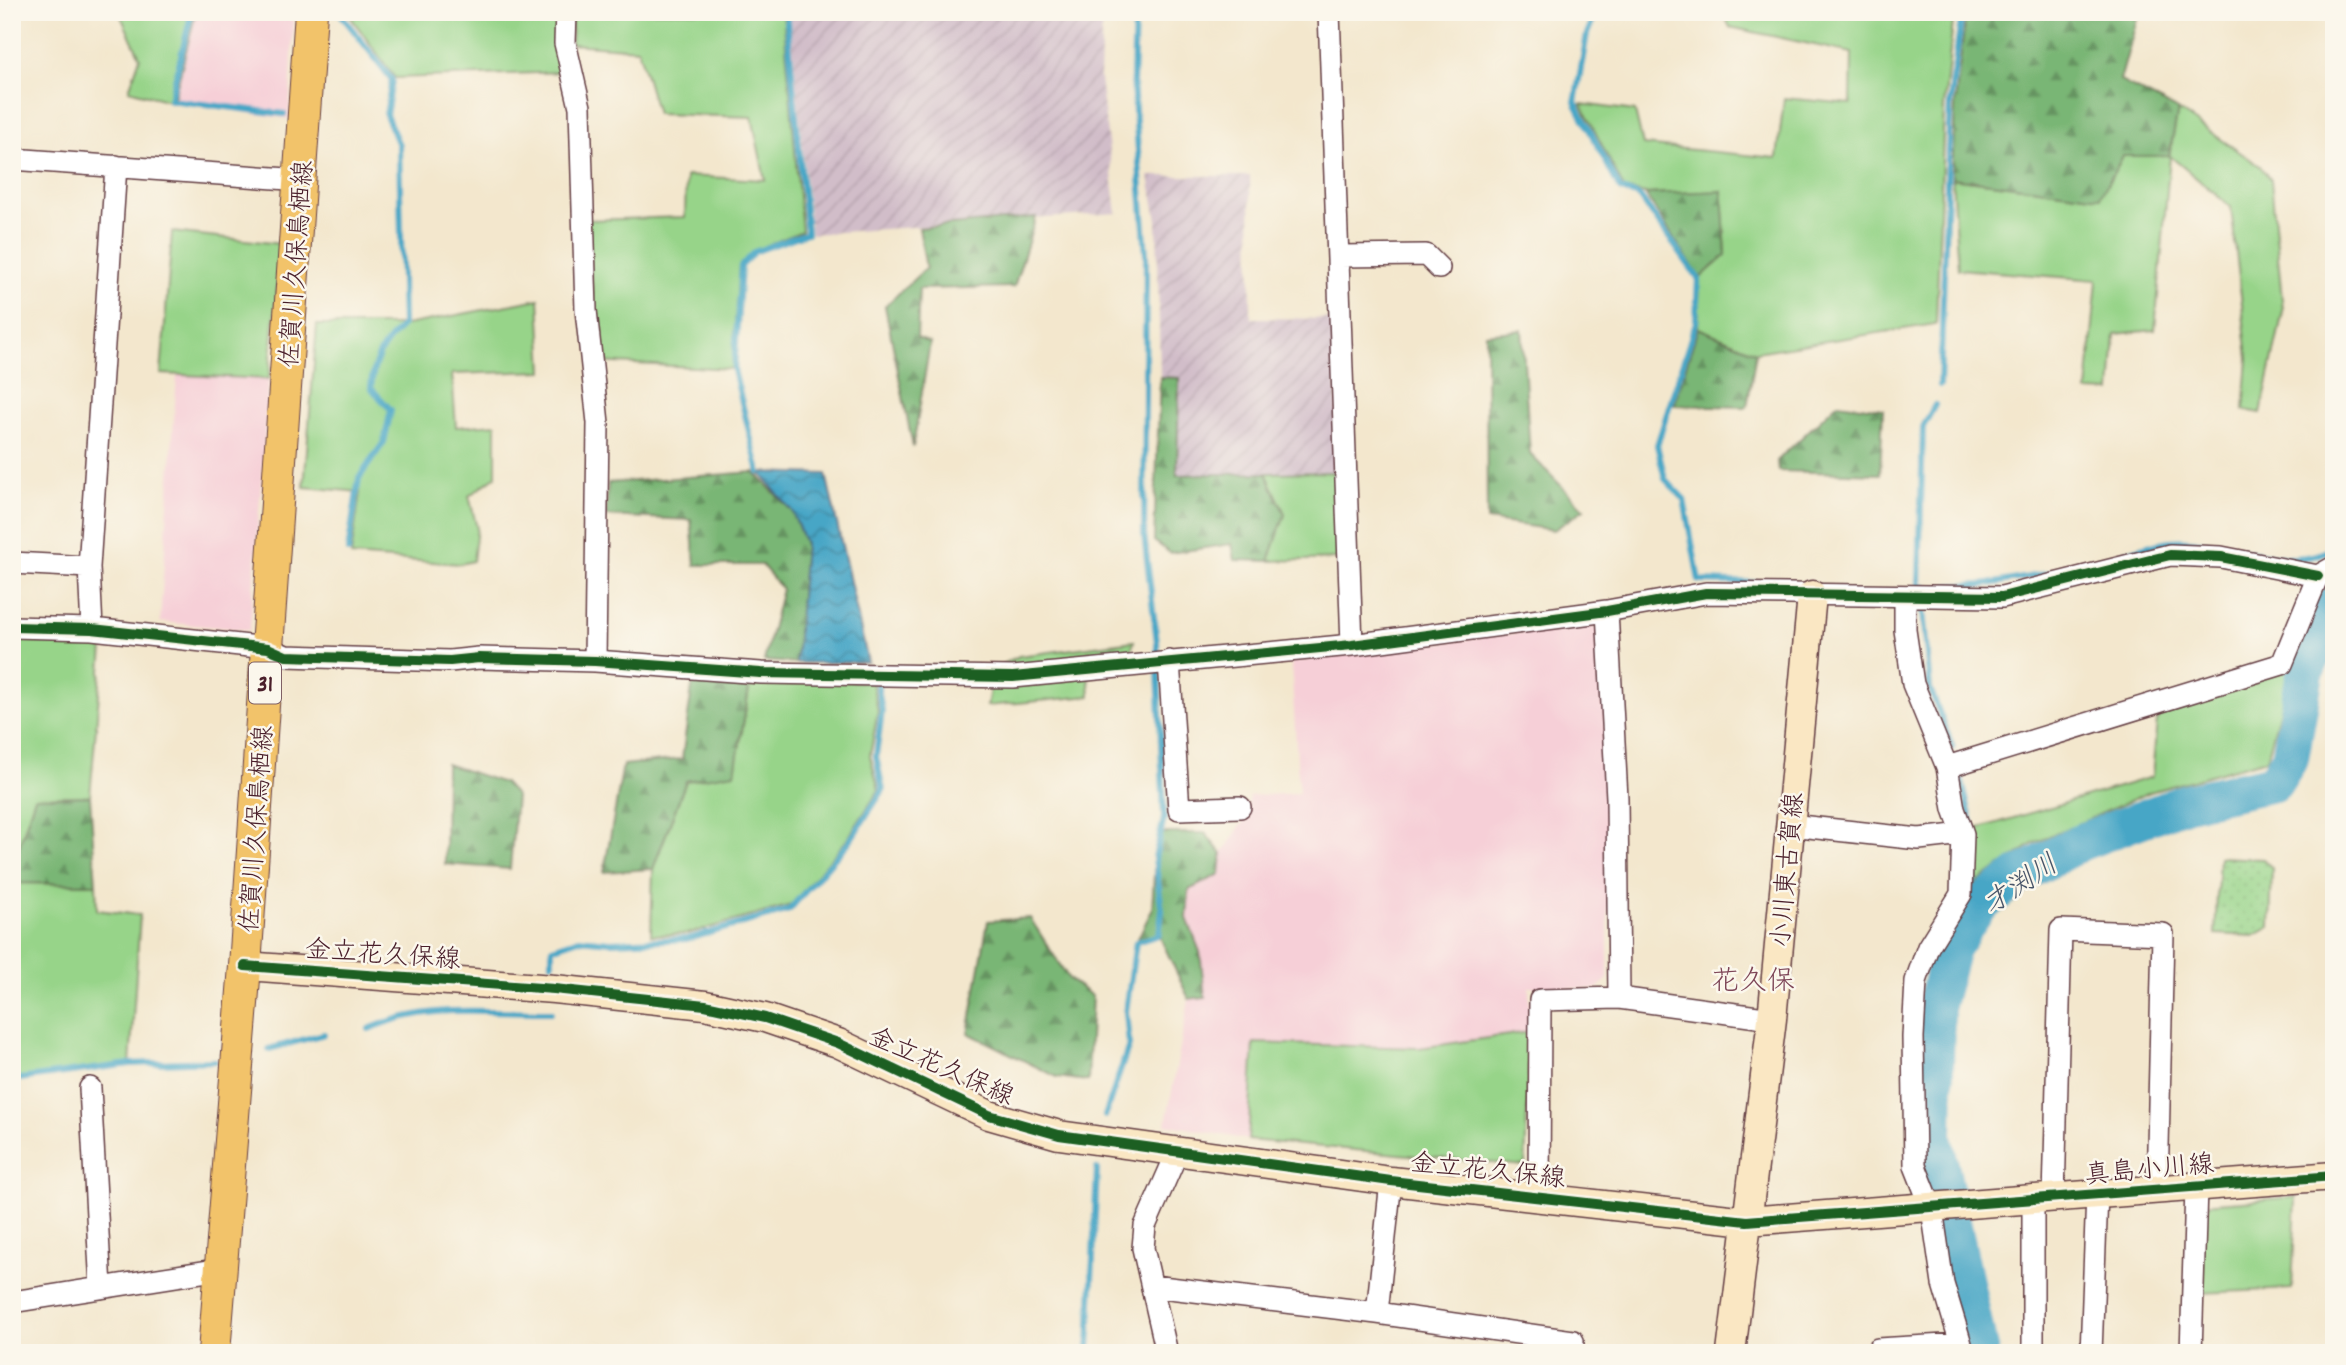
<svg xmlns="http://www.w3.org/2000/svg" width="2346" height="1365" viewBox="0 0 2346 1365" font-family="Dekko,'Klee One',sans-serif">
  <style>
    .built { fill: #f6cfd7 }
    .industrial { fill: url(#industrial-furrows) }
    .green { fill: #97d489; stroke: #707a5a; stroke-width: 2 }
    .forest { fill: url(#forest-firs); stroke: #626a50; stroke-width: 2 }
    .park { fill: url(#park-dots); stroke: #707a5a; stroke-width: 2 }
    .water { fill: url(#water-waves); stroke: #486278; stroke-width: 2 }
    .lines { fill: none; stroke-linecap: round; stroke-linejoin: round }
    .stream { stroke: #47a6c6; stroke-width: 6 }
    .river { stroke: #47a6c6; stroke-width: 38 }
    .street-casing { stroke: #633d43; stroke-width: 24 }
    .secondary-casing { stroke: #633d43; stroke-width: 31 }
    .primary-casing { stroke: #633d43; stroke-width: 34 }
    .street { stroke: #fff; stroke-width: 21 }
    .secondary { stroke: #fae7c3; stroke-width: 28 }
    .primary { stroke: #f2c36a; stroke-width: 32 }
    .cycleway-casing { stroke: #fbf7ec; stroke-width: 15 }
    .cycleway { stroke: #1b5e20; stroke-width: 10 }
    .labels { text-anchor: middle; stroke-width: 5; stroke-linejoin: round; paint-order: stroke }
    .shield { fill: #fbf7ec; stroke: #7f6065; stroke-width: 2 }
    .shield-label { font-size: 24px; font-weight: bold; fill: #4a1f2b }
    .street-label { font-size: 26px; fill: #4a1f2b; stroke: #fbf7ec }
    .water-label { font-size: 28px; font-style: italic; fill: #495569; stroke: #fbf7ec }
    .neighbourhood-label { font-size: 28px; fill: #7e4658; stroke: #fbf7ec }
  </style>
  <defs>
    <pattern id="industrial-furrows" width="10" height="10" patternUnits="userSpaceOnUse" patternTransform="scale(1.75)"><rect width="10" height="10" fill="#d1bdc9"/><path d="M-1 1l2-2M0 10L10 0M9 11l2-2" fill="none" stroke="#b5a2ad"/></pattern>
    <pattern id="forest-firs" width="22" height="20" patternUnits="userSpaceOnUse" patternTransform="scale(1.75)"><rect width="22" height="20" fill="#79b675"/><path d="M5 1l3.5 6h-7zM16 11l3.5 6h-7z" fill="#659360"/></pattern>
    <pattern id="park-dots" width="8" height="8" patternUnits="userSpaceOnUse" patternTransform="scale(1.75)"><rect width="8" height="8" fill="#97d489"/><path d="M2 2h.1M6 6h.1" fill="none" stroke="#84b676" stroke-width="1.8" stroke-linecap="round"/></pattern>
    <pattern id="water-waves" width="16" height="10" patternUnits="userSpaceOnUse" patternTransform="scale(1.75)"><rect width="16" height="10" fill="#47a6c6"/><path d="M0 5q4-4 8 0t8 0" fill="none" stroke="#3d87a1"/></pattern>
  </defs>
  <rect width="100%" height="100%" fill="#fbf7ec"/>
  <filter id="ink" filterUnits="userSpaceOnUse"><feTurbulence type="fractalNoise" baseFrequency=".0143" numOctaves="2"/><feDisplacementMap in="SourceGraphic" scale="14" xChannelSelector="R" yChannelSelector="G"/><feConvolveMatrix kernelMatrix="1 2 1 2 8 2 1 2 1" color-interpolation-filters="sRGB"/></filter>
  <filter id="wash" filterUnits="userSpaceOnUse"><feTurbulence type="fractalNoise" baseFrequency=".00686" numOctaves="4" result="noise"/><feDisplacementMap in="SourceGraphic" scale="28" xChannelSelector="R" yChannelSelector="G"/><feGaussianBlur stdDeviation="1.57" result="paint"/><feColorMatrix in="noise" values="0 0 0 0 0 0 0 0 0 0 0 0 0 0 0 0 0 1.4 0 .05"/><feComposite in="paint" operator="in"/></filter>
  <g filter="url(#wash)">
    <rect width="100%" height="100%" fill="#f3e7cd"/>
    <!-- built -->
    <path class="built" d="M196,12h98l-5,107 -116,-17z
      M177,375l92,4 -19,251 -90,-8z
      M1588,624l14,9 6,167v179l-11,10 -68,-2 1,45 -111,16 -165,-5 -6,97 -82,-16 23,-125 16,-2 -5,-45 -13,-34 2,-28 31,-17 2,-19 24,-37 3,-21 50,-3 -8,-131z"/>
    <!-- industrial -->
    <path class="industrial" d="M789,12h313l-2,67 17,134 -306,21z
      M1149,176h101l1,142 85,1 1,153 -160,3 2,-97 -19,-1 -3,-157z"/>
    <!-- green -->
    <path class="green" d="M119,12h77l-23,90 -44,-12 11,-33z
      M347,12h212l4,60 -168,6z
      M572,12h211l19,219 -49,20 -14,15 -7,103 -135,-7 -10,-142 98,-3 1,-41 79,4 -13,-63 -95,-3 -19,-65 -67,-5z
      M1722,12h232l-10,95 -8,217 -180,28 -58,-24 2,-50 26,-24 -4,-62 -77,2 -21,-5 -43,-85 54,7 8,34 134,13 7,-60 67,6 1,-51 -122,-26z
      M2178,110l82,56 11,14 12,131 -22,102 -17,-3 4,-52 -17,-151 -61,-51 -15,174 -40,4 -4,58 -24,-1 10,-111 -139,-11 -6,-91 148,19 23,-41h46z
      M172,232l109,12 -12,135 -108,-5z
      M539,299l4,72 -91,3 4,53 40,-3v52l-27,20 8,32 -4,33 -13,3 -109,-8 9,-64 -56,-5 13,-162h89z
      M1337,472l3,87 -71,2 16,-47 -19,-41z
      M12,635l92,2 -14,159 -55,1 -23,71z
      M1134,641l-6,21 -40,5 2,29 -103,10 7,-38 25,-12z
      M2291,667l-24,92 -117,33 -117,52 -65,45 2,-58 182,-54 6,-68z
      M751,677l121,5 6,29 -8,45 9,34 -33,51 -55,64 -104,29 -36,1 2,-66 33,-88 49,-9z
      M12,883l84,1 1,26 43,5 -10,149 -118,16z
      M1530,1032l-5,134 -277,-26 6,-97 165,5z
      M2296,1197l-4,92 -92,4 2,-89z"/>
    <!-- forest -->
    <path class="forest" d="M1966,12h173l-19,69 58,29 -9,46h-46l-23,41 -148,-19 3,-75z
      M1722,191l4,64 -26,23 -55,-84z
      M1036,217l-22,70 -95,2 -2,49 13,5 -17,104 -28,-141 41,-38 -7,-40z
      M1698,328l58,24 -9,55 -73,-2z
      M1522,330l8,124 54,55 -30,21 -67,-10 -1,-186z
      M1160,377l19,1 -2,97 89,-2 19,41 -16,47 -34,-1 -3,-16 -62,9 -16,-12z
      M1838,403l45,6 -3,65 -102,-3 -1,-10z
      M754,472l38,39 13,33 -9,119 -32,-2 18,-72 -20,-24h-67l-4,-45 -85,-4 2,-33z
      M694,673l57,4 -16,96 -49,8 -33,88 -49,3 19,-107 59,-6z
      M446,764l58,19 12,13 -6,73 -65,-5z
      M90,796l6,88 -84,-1v-15l23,-71z
      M1161,833h44l17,21 -2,20 -31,16 -2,28 13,34 5,45 -16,2 -30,-64 -23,7 16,-32 3,-52z
      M1030,918l39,61 23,17 -4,85 -31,-4 -89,-44 20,-112z"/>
    <!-- park -->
    <path class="park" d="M2219,857l44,2 9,9 -2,59 -16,9 -39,-2z"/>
    <!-- water -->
    <path class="water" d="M759,472l67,2 42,188 -72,1 9,-119 -13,-33z"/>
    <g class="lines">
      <!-- stream -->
      <path class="stream" d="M192,12l-22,88 114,14
        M339,12l53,68 -6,35 13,30 4,180c-21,20 -30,35 -32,63l20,22 -7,32 -25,36 -11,73
        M1596,12l-9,22 -12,68 45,87 20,8 58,81 -2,44 -39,123 8,34 19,20 15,82 91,3
        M1940,385l10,-281 12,-92
        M759,472l-25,-102 7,-104 13,-14 53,-19 -21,-221
        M2102,561c22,-7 46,-17 68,-20 51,-5 121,36 164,6
        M1950,586l33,-1 91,-16
        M1925,587h-6l4,-160 12,-22
        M1923,610l7,78 23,60
        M1961,778l12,50 1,52
        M552,963v-15l27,-9 31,3 78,-3 101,-29 60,-68 34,-52 -7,-34 6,-45 -5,-29
        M369,1029c60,-27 118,-16 182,-17
        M269,1049l55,-15
        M12,1080l118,-16 85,-3
        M1105,1116l24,-71 -3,-34 10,-69 23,-7 3,-24 -7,-53 9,-40 -7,-176 -13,-107 2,-280 -13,-171 2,-72
        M1980,1348l9,5
        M885,1349l43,4
        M1084,1353l5,-6 8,-178"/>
      <!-- river -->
      <path class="river" d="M1980,1353l-46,-216 2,-133 15,-56 27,-41 40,-31 63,-34 106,-40 87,-19 16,-25 15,-85 29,-68"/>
    </g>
  </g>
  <g filter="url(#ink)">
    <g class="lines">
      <!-- street casing -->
      <g class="street-casing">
        <path id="street" d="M566,12l-1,31 15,64 6,203 12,113 -3,238
          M1329,12l23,633
          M12,159l290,21
          M1340,256l86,-1 13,13
          M12,563l77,4
          M1607,611l10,187 2,200
          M12,627l80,2 176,19 18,8 164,5 29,-3 116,3 166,12 252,4 339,-32 255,-34 99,-18 296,4 168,-42 51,2 97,19
          M92,629l-3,-62 27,-401
          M1169,661l10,148 61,-2
          M1947,767l335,-103 36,-88 16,-9
          M1790,825l129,14 44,-5
          M90,1088l11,200
          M1539,1197l1,-197 79,-2 153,21
          M2054,1198l7,-268 102,4 -6,256
          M1153,1286l224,27 196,28 -1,12
          M12,1302l209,-33
          M1377,1313l14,-132
          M1167,1353l-24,-105 2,-22 33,-75
          M1877,1353l1,-4 83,-5 -18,-60 -11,-75 -17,-43 -2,-129 3,-56 12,-34 33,-53 2,-60 -9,-25 -7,-42 -34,-83 -8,-54v-32
          M2033,1353v-153
          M2091,1353l6,-159
          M2191,1353l5,-166"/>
      </g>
      <!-- secondary casing -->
      <g class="secondary-casing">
        <path id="secondary" d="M245,966l309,23 151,16 60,13 73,25 151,72 70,20 332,46 356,40 587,-45
          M1731,1353l41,-334 40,-424"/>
      </g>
      <!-- primary casing -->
      <g class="primary-casing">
        <path id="primary" d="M214,1353l31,-387 66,-954"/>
      </g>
      <!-- street -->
      <use href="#street" class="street"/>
      <!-- secondary -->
      <use href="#secondary" class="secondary"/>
      <!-- primary -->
      <use href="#primary" class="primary"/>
      <!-- cycleway casing -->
      <g class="cycleway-casing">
        <path id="cycleway" d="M12,627l80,2 176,19 18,8 164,5 29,-3 116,3 166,12 252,4 339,-32 255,-34 99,-18 296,4 168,-42 51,2 97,19
          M245,966l309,23 151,16 60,13 73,25 151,72 70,20 332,46 356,40 587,-45"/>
      </g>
      <!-- cycleway -->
      <use href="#cycleway" class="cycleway"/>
    </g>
  </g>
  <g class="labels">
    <!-- shield labels -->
    <rect class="shield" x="249" y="662.5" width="32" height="41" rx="5"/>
    <g class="shield-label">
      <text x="265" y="691">31</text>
    </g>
    <!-- street labels -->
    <g class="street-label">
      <text transform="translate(295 264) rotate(-86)" y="9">佐賀川久保鳥栖線</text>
      <text transform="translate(255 829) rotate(-86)" y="9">佐賀川久保鳥栖線</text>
      <text transform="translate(1786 870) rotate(-85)" y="9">小川東古賀線</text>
      <text transform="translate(383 953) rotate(4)" y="9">金立花久保線</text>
      <text transform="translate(942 1065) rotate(24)" y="9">金立花久保線</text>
      <text transform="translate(2149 1168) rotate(-5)" y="9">真島小川線</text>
      <text transform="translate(1488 1169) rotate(6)" y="9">金立花久保線</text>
    </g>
    <!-- water labels -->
    <g class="water-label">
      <text transform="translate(2019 883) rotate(-34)" y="10">才渕川</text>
    </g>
    <!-- neighbourhood labels -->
    <g class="neighbourhood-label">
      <text x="1753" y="989">花久保</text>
    </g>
  </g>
  <!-- margin -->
  <rect width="2346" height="1365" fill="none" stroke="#fbf7ec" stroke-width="42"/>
</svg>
